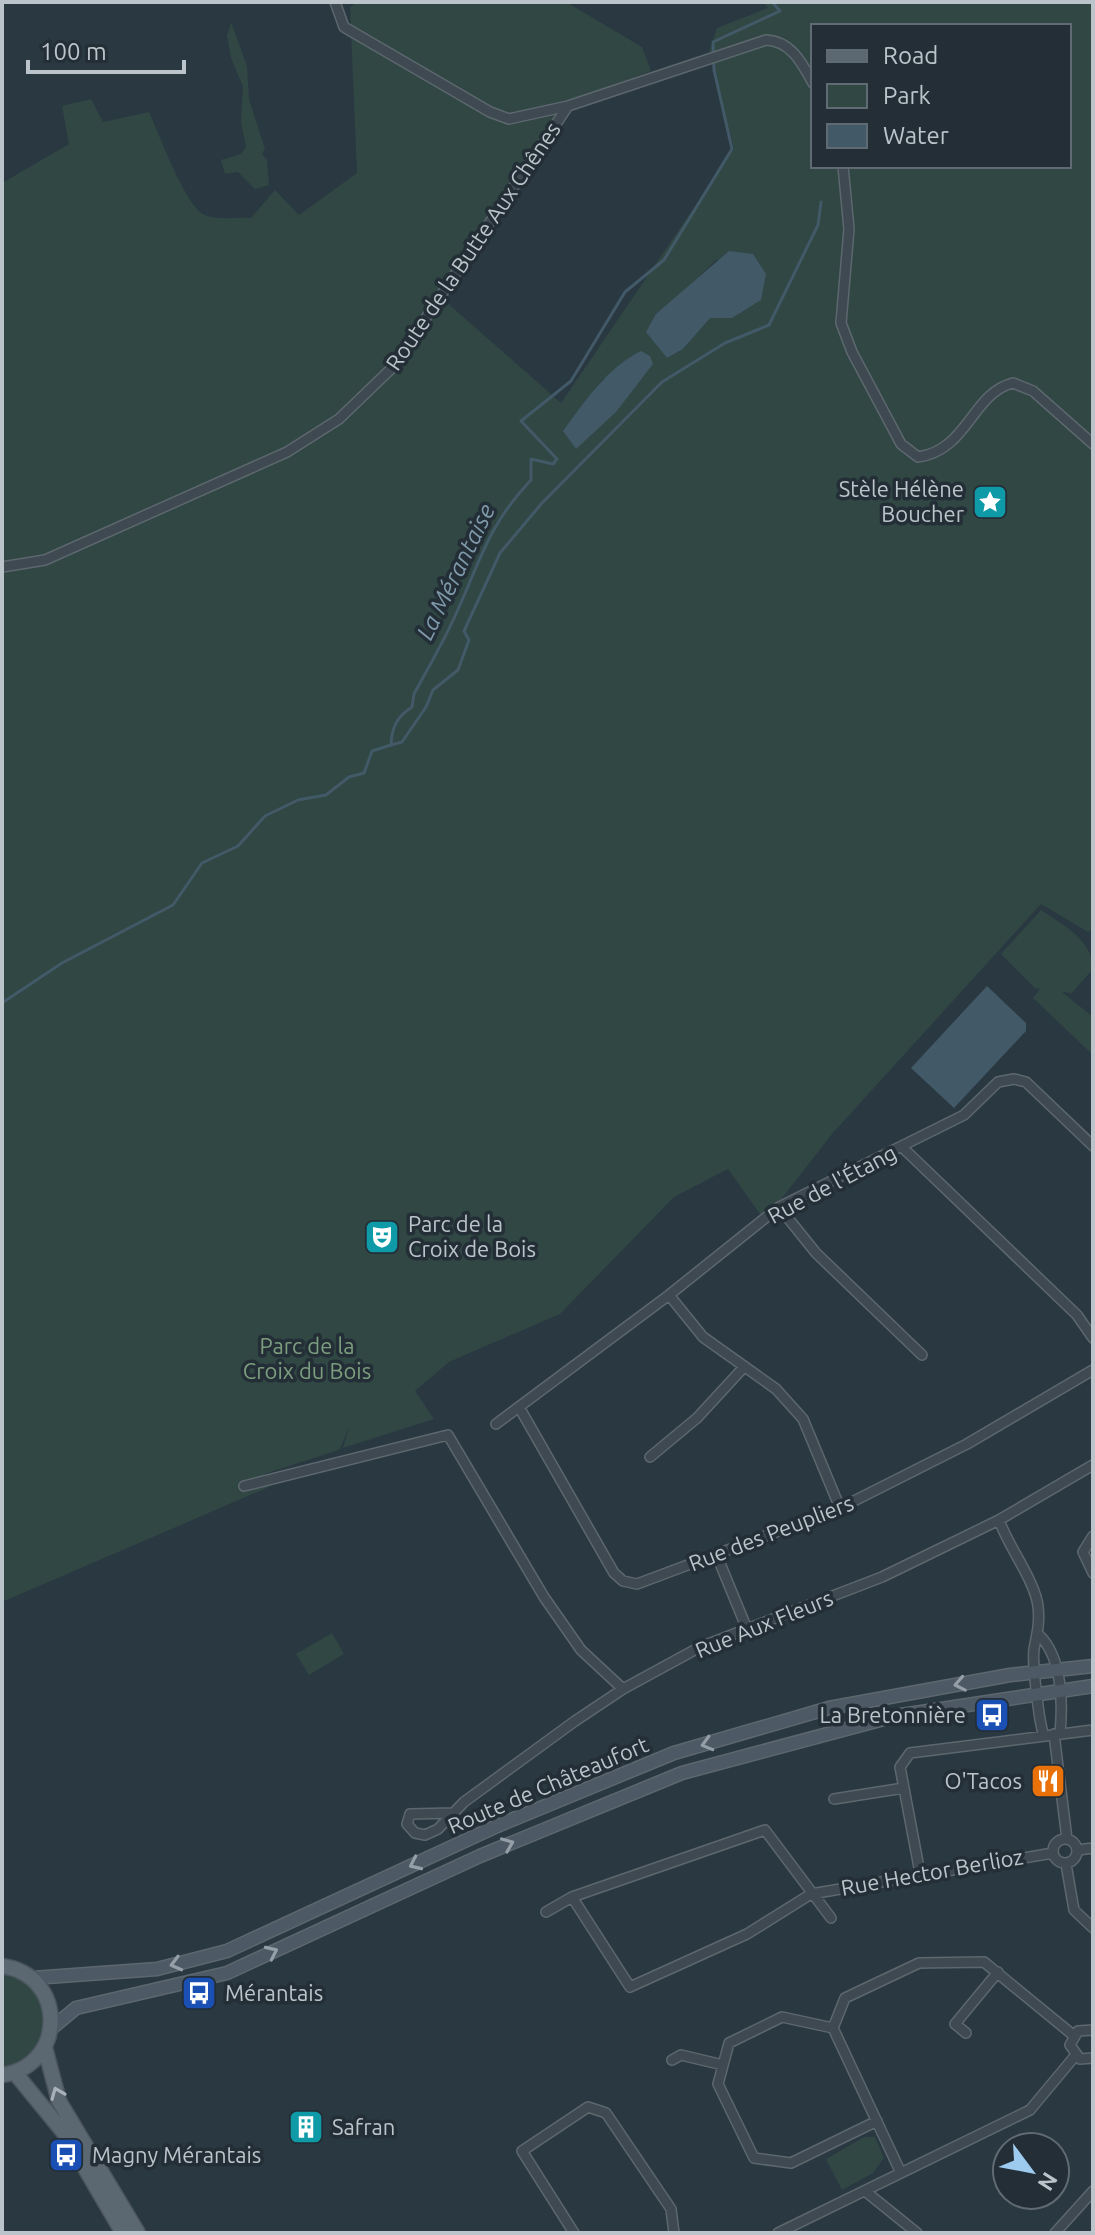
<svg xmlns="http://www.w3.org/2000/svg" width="1095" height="2235" viewBox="0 0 1095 2235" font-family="Ubuntu,sans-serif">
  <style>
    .green { fill: #304744; fill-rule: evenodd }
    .water { fill: #425968 }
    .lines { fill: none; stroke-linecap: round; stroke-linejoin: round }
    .stream { stroke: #425968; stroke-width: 3 }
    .minor-casing { stroke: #5c676e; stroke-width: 12 }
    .secondary-casing { stroke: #5c676e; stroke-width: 15 }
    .primary-casing { stroke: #4b555d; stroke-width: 17 }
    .minor { stroke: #3e4951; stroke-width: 9 }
    .secondary { stroke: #4d5964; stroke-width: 12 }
    .primary { stroke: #5c6871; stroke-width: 14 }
    .oneway { stroke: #949fa7 }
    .oneway2 { stroke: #a8b2b9 }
    .labels { text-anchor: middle; stroke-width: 7; stroke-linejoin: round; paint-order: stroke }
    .street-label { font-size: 22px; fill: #bbc4cb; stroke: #232e36 }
    .poi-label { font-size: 22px; fill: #bbc4cb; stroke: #232e36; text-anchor: start }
    .park-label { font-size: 22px; fill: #7c9e7e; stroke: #232e36 }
    .water-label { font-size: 24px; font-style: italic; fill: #7f99aa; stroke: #232e36 }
  </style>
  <rect width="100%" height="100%" fill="#2a3841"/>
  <!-- green -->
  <path class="green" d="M358,2h208l76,45 9,24 -82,31 -174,250 49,-52 117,103 173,-254 -25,-98 8,-23 51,-20 -5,-6h330v928l-5,2 -47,-28 -209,230 -53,68 -17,15 -34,-48 -54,28 -114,117 -111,48 -34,29 19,28 -91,29 6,-21 -9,22 -4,2 -72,23 5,13 -267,115v-1419l67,-39 -7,-38 29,-7 12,23 46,-10c11,24 33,85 52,101 11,8 36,4 50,5l24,-28 24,25 58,-42 -7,-166zM813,26h256v140h-256zM717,259l15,59 -22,-1 -27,32 -16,9 -5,-7 33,-70zM653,364l-20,22 -70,45 40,-52z
    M231,22l16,44 2,33 16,50 -3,5 5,6 2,25 -14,4 -17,-17 -13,2 -4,-14 20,-6 5,-7 -5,-25 2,-35 -12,-29 -4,-22z
    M1041,910c22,15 52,30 52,59l-21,24 -10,-1 31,25v38l-60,-57 7,-9 -5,-1 -34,-34z
    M332,1633l12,21 -35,21 -13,-21z
    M2,1974c59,6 55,81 0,93z
    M864,2137h11l9,21 -11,15 -31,17 -16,-31z"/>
  <!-- water -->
  <path class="water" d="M729,251l24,3 13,20 -5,26 -29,18h-22l-27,31 -16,9 -21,-26 10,-18z
    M641,351l9,5 3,8 -37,48 -40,37 -13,-18c22,-30 44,-63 78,-80z
    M987,986l39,37v8l-72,77 -43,-40z"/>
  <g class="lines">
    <!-- stream -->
    <path class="stream" d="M391,745l11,-3 24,-35 7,-17 25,-20 11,-30 -5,-9 36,-78 42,-50 120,-121 63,-39 44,-18 49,-100 3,-23
      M2,1003l60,-40 111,-58 29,-42 36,-17 27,-30 33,-16 28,-5 23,-18 15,-4 8,-22 19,-6c1,-19 6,-28 21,-38l2,-13c14,-26 29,-51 41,-78 25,-54 33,-91 76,-136v-21l22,5 4,-5 -36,-38 50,-40 54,-89 39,-32 68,-111 -18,-79 -1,-28 67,-31 -8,-9"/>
    <!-- minor casing -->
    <g class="minor-casing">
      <path id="minor" d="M335,2l9,25 146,85 19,7 59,-13
        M843,166l6,63 -8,94 11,29 49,92 17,13c50,-7 54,-64 95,-74l20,8 60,53
        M2,567l43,-7 242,-108 52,-33 54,-52 175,-261 198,-66c25,1 36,23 47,43
        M902,1147l175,168 16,23
        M779,1207l37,46 106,102
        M669,1295l34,42 73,52 27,30 37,89
        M519,1407l95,166 9,8 14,3 203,-76 127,-64 126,-74
        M496,1424l173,-129 110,-88 185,-92 34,-33 16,-3 12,3 67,64
        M650,1457l47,-39 47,-51
        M244,1486l204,-51 96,162 37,53 42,39
        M999,1520c9,26 36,61 39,86 2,17 -1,27 -4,43 -2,13 5,74 10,87
        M1093,1536l-10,16 10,21
        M717,1556l30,73
        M1040,1636c22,22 23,67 20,97
        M1054,1734l13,105
        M834,1799l70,-11
        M453,1813l-43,1 -3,10 8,9 10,2 13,-6 26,-27 111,-81 48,-32 77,-42 182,-70 117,-57 94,-55
        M1053 1851a12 12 0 1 1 24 0a12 12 0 1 1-24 0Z
        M1078,1850l15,-2
        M1066,1864l8,46 19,18
        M920,1873l-20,-106 10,-14 183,-23
        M546,1912l26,-15
        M831,1918l-66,-88 -193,67 58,90 117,-53 64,-40 242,-41
        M833,2028l-51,-11 -53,26 -11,41 36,74 37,5 86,-42
        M1093,2030l-15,1 -8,14 10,14 13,-1
        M966,2033l-11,-9 43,-52
        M672,2060l9,-5 42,10
        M901,2173l-68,-145 12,-30 74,-35 65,-1 89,73
        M865,2191l52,42
        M574,2233l-52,-82 66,-44 18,6 65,96 3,24
        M778,2233l252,-123 45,-54
        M1055,2233l38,-42"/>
    </g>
    <!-- secondary casing -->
    <g class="secondary-casing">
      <path id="secondary" d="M33,1978l124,-9 70,-18 270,-125 177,-73 155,-45 181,-33 83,-9
        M52,2028l24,-20 151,-35 253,-117 202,-83 213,-57 198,-30"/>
    </g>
    <!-- primary casing -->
    <g class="primary-casing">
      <path id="primary" d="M2,1966c65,9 65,100 0,109
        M45,2048l14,53 79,132
        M15,2073l50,61 58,99"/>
    </g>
    <!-- minor -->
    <use href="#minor" class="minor"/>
    <!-- secondary -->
    <use href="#secondary" class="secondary"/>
    <!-- primary -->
    <use href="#primary" class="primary"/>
  </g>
  <!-- one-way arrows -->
  <defs><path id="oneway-chevron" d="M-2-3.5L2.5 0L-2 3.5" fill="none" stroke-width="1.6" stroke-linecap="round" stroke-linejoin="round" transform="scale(2)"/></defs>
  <g class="oneway">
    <use href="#oneway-chevron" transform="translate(960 1684) rotate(169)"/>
    <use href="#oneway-chevron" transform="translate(707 1744) rotate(164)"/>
    <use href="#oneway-chevron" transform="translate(508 1844) rotate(-22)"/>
    <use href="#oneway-chevron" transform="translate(415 1864) rotate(155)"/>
    <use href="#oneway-chevron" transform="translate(272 1952) rotate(-25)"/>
    <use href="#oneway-chevron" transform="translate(176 1964) rotate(165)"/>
  </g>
  <use class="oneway2" href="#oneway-chevron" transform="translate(57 2093) rotate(-112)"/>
  <!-- icons -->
  <defs>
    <g id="sight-square" transform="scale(1.8)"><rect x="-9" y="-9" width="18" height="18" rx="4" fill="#0f9aa8" stroke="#232e36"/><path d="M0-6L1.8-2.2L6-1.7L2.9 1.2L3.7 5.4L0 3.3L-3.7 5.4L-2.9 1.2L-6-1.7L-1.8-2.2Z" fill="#fff"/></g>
    <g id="theatre-square" transform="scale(1.8)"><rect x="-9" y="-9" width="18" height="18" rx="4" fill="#0f9aa8" stroke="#232e36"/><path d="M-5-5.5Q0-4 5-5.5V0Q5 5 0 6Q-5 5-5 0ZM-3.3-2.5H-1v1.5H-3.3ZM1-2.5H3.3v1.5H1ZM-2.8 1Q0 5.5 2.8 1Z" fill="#fff"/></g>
    <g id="bus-square" transform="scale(1.8)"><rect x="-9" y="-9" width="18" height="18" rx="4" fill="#1a4fb4" stroke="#232e36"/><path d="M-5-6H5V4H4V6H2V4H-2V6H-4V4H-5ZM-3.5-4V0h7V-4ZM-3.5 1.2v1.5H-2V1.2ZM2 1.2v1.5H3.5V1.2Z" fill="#fff"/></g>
    <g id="restaurant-square" transform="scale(1.8)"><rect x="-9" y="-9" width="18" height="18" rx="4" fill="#e8710a" stroke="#232e36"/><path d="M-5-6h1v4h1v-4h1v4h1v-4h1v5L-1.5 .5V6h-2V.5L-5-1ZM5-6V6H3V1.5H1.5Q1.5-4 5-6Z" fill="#fff"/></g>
    <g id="building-square" transform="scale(1.8)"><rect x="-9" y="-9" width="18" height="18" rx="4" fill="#0f9aa8" stroke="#232e36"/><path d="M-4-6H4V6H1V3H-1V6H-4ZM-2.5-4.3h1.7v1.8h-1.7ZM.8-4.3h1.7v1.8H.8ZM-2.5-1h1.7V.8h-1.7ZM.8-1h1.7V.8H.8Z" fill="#fff"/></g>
  </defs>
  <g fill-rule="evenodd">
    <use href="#sight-square" x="990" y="502"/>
    <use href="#theatre-square" x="382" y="1237"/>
    <use href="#bus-square" x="992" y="1715"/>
    <use href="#restaurant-square" x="1048" y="1781"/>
    <use href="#bus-square" x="199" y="1993"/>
    <use href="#building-square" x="306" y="2127"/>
    <use href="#bus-square" x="66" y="2155"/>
  </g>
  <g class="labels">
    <!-- street labels -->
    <g class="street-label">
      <text transform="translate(473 246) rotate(-56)" y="8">Route de la Butte Aux Chênes</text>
      <text transform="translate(832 1184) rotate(-28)" y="8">Rue de l'Étang</text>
      <text transform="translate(771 1533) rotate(-21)" y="8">Rue des Peupliers</text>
      <text transform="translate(764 1624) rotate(-22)" y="8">Rue Aux Fleurs</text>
      <text transform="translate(548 1785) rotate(-23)" y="8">Route de Châteaufort</text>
      <text transform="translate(932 1872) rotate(-10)" y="8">Rue Hector Berlioz</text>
    </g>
    <!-- poi labels -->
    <g class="poi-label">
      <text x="964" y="497" text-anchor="end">Stèle Hélène<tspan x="964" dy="25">Boucher</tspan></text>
      <text x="408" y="1232">Parc de la<tspan x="408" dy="25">Croix de Bois</tspan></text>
      <text x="966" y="1723" text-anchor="end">La Bretonnière</text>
      <text x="1022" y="1789" text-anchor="end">O'Tacos</text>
      <text x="225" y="2001">Mérantais</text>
      <text x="332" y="2135">Safran</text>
      <text x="92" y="2163">Magny Mérantais</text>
    </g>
    <!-- park labels -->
    <g class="park-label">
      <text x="307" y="1354">Parc de la<tspan x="307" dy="25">Croix du Bois</tspan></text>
    </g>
    <!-- water labels -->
    <g class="water-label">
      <text transform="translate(456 572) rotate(-64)" y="8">La Mérantaise</text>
    </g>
  </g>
  <!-- border -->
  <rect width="1095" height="2235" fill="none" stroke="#bbc4cb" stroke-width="8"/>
  <!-- legend -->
  <rect x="811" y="24" width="260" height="144" fill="#232e36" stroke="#606a72" stroke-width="2"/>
  <rect x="827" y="50" width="40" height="12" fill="#5c6871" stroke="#606a72" stroke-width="2"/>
  <text x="883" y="64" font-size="24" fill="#bbc4cb">Road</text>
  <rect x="827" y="84" width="40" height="24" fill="#304744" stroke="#606a72" stroke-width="2"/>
  <text x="883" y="104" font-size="24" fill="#bbc4cb">Park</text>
  <rect x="827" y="124" width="40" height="24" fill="#425968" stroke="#606a72" stroke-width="2"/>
  <text x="883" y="144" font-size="24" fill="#bbc4cb">Water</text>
  <!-- north arrow -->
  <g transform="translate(1031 2171) rotate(122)"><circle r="38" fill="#232e36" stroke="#606a72" stroke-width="2"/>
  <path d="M0-6L14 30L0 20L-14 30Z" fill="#9dcaef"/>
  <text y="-12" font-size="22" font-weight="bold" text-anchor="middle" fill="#bbc4cb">N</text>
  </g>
  <!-- scale -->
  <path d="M28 60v12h156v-12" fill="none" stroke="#bbc4cb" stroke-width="4"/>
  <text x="40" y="60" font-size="24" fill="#bbc4cb" stroke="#232e36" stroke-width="6" paint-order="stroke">100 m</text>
</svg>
